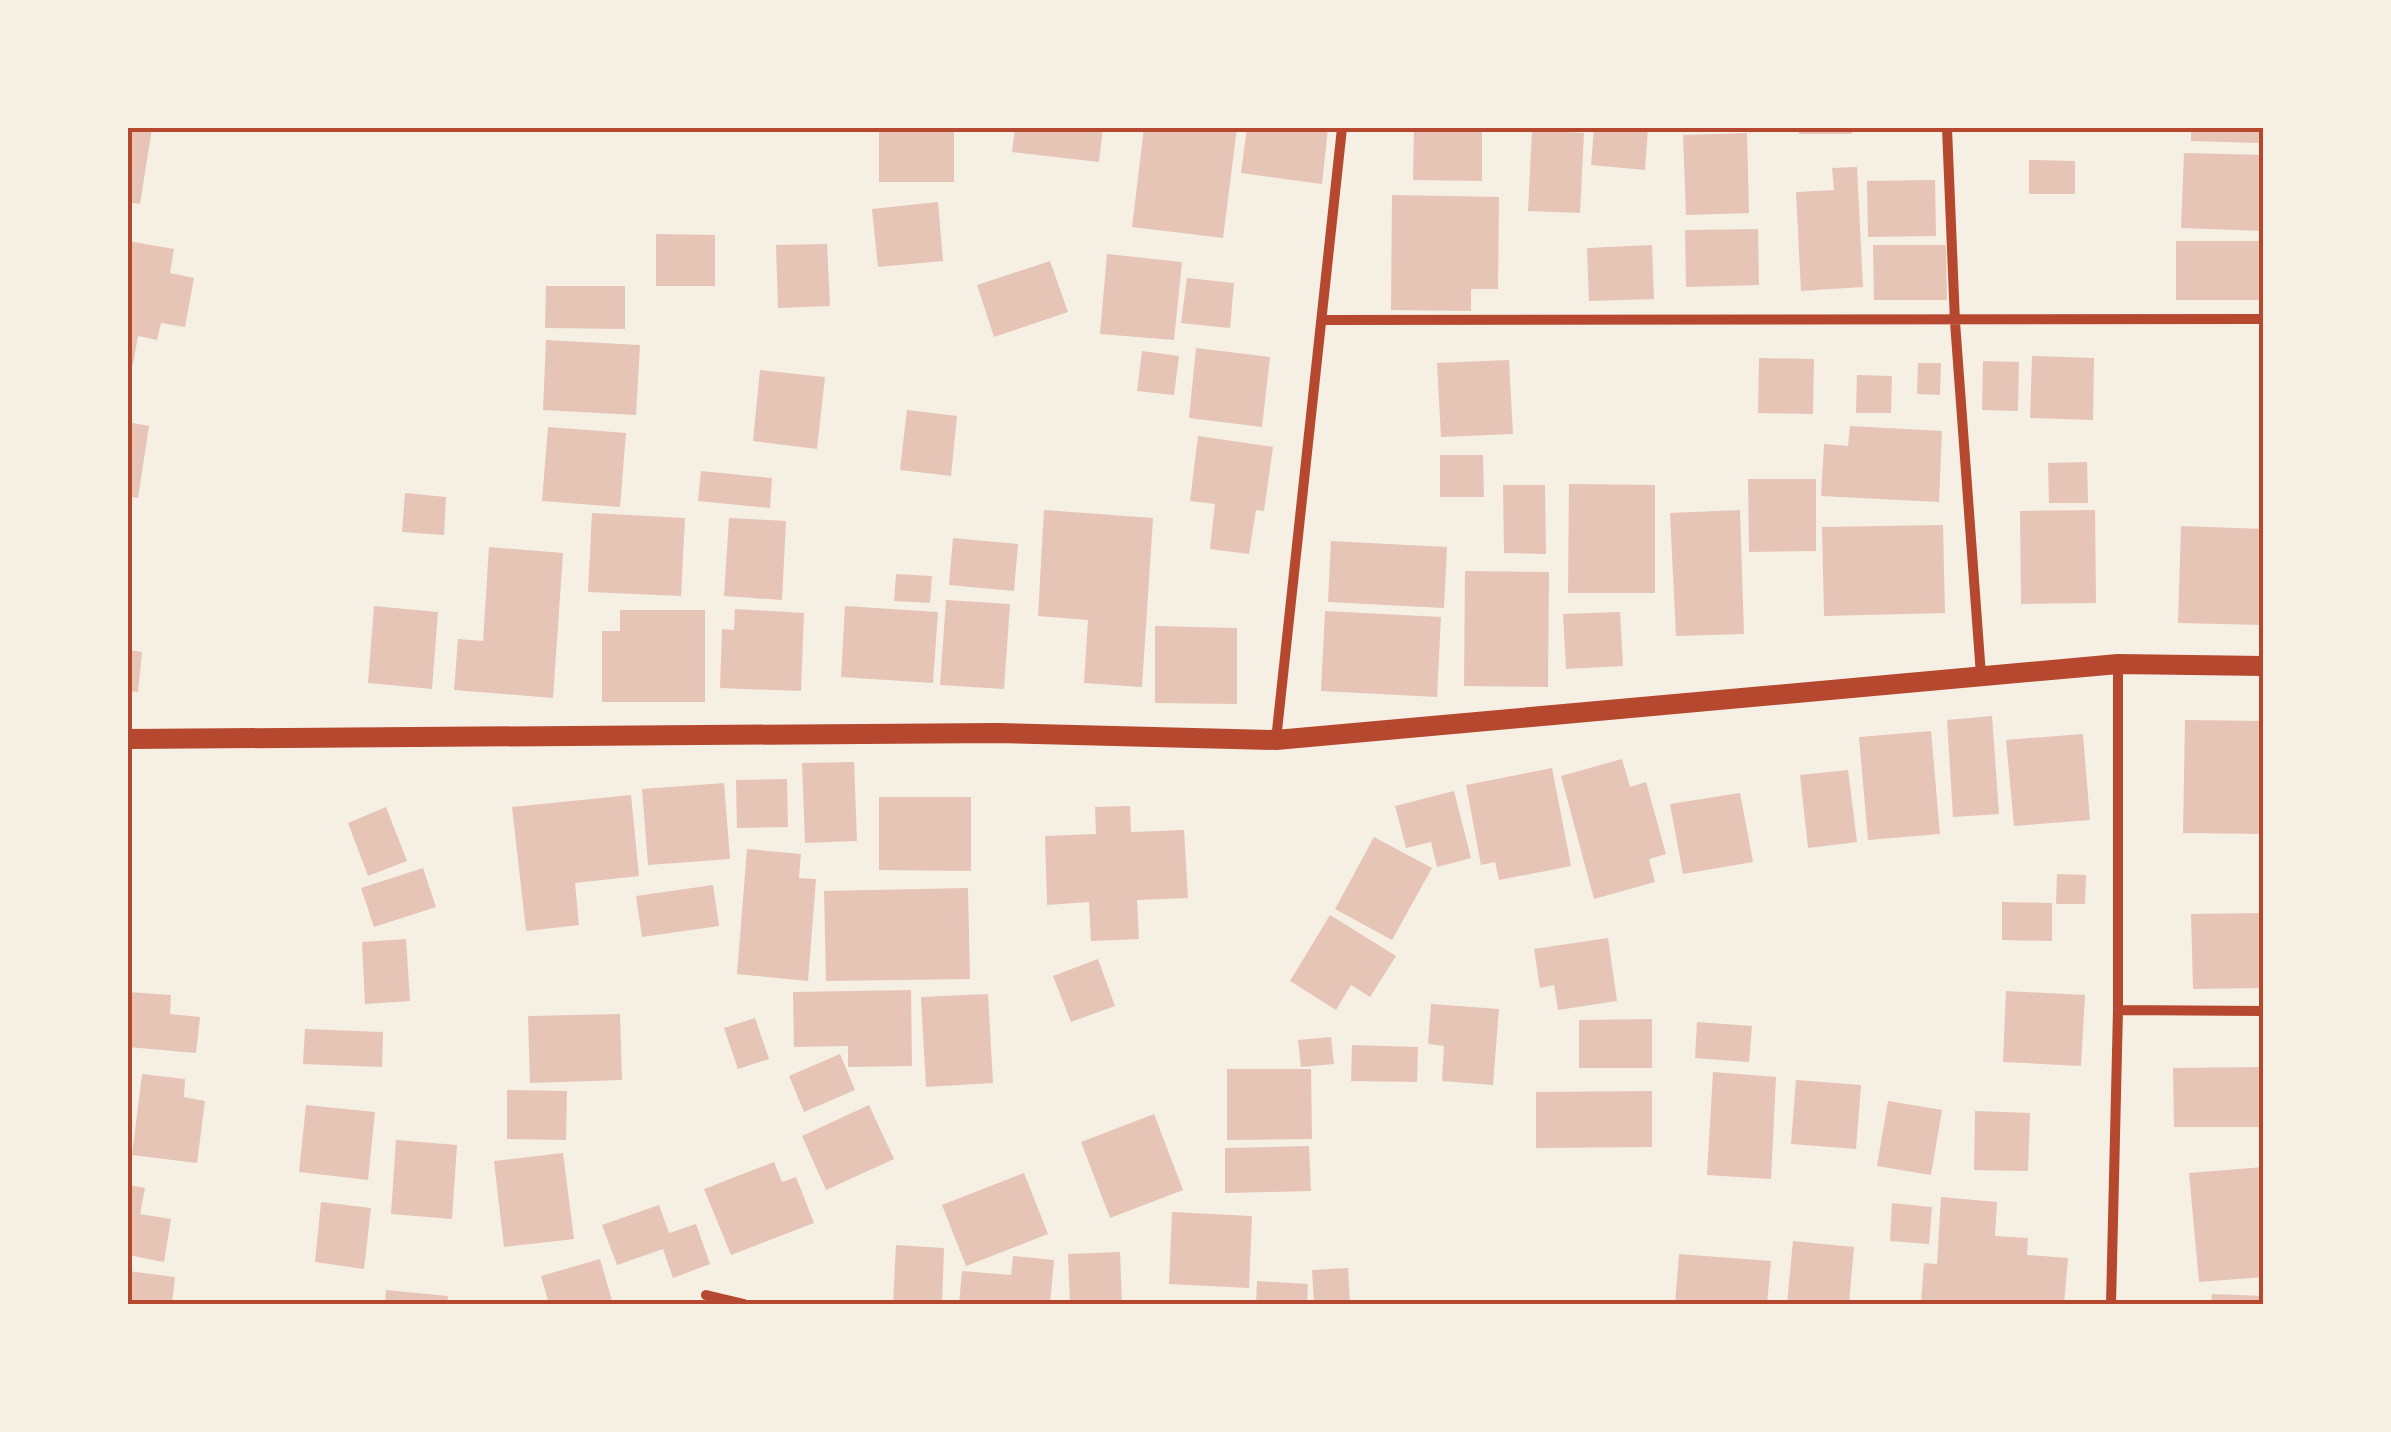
<svg xmlns="http://www.w3.org/2000/svg" width="2391" height="1432" viewBox="0 0 2391 1432" font-family="Cabin,sans-serif">
  <style>
    .building { fill: #e6c5b7 }
    .lines { fill: none; stroke-linecap: round; stroke-linejoin: round }
    .minor { stroke: #b5482f; stroke-width: 10 }
    .secondary { stroke: #b5482f; stroke-width: 20 }
    .neatline { fill: none; stroke: #b5482f; stroke-width: 4 }
  </style>
  <rect width="100%" height="100%" fill="#f6efe4"/>
  <!-- building -->
  <path class="building" d="M128,128h24l-12,76 -12,-2z
    M879,128h75v54h-75z
    M1015,128h88l-4,34 -87,-10z
    M1144,128h93l-14,110 -91,-11z
    M1247,128h81l-6,56 -81,-11z
    M1414,128h68v53l-69,-1z
    M1594,128h54l-3,42 -54,-5z
    M1799,128h53v6h-53z
    M2191,128h69v15l-69,-2z
    M1532,130l52,3 -4,80 -52,-2z
    M1747,133l2,80 -63,2 -3,-80z
    M2184,153l80,2 -1,76 -82,-3z
    M2029,160l46,1v33h-46z
    M1857,167l6,120 -62,4 -5,-99 38,-2 -2,-22z
    M1935,180l1,56 -68,1 -1,-56z
    M1392,195l107,2 -1,92h-27v22l-80,-1z
    M938,202l5,59 -65,6 -6,-58z
    M1758,229l1,56 -73,2 -1,-57z
    M656,234l59,1v51h-59z
    M128,241l46,8 -4,24 24,5 -9,49 -24,-4 -4,17 -19,-4 -5,28 -5,-1z
    M2176,241h88v59h-88z
    M827,244l3,62 -52,2 -2,-63z
    M1652,245l2,54 -65,2 -2,-53z
    M1873,245h73l1,55h-73z
    M1107,254l75,8 -8,78 -74,-6z
    M1050,261l18,51 -74,25 -17,-52z
    M1187,278l47,5 -4,45 -49,-5z
    M546,286h79v43l-80,-1z
    M546,340l94,5 -4,70 -93,-5z
    M1196,348l74,9 -8,70 -73,-9z
    M1142,351l37,5 -5,39 -37,-4z
    M2032,356l62,2 -1,62 -63,-2z
    M1759,358l55,1 -1,55 -55,-1z
    M1509,360l4,74 -72,3 -4,-74z
    M1983,361l36,1 -1,49 -36,-1z
    M1918,363h23l-1,32 -23,-1z
    M760,370l65,7 -8,72 -64,-8z
    M1857,375l35,1 -1,37h-35z
    M907,410l50,6 -6,60 -51,-6z
    M128,422l21,4 -11,72 -10,-2z
    M1850,426l92,5 -3,71 -118,-6 3,-52 24,2z
    M548,427l78,6 -6,74 -78,-6z
    M1198,436l75,11 -9,64 -8,-1 -7,44 -39,-5 5,-45 -25,-3z
    M1440,455h43l1,42h-44z
    M2087,462l1,41h-39l-1,-40z
    M701,471l71,7 -2,30 -72,-7z
    M1748,479h68v72l-67,1z
    M1569,484l86,1v108h-87z
    M1503,485h42l1,69 -42,-1z
    M405,493l41,4 -2,38 -42,-3z
    M1044,510l109,8 -11,169 -58,-4 4,-63 -50,-4z
    M1740,510l4,124 -68,2 -6,-123z
    M2095,510l1,93 -75,1 -1,-93z
    M592,513l93,5 -4,78 -93,-4z
    M729,518l57,3 -4,79 -58,-4z
    M1943,525l2,88 -121,3 -2,-89z
    M2181,526l83,3v96l-86,-2z
    M953,538l65,6 -4,47 -65,-6z
    M1331,541l116,6 -3,61 -116,-6z
    M489,547l74,6 -10,145 -99,-8 4,-51 25,2z
    M1465,571l84,1 -1,115 -84,-1z
    M896,574l36,2 -2,27 -36,-2z
    M946,600l64,4 -6,85 -64,-4z
    M374,606l64,6 -6,77 -64,-6z
    M845,606l93,6 -5,71 -92,-6z
    M735,609l69,4 -3,78 -81,-3 2,-59 12,1z
    M620,610h85v92h-103v-71h18z
    M1325,611l116,6 -4,80 -116,-6z
    M1620,612l3,54 -57,3 -3,-55z
    M1155,626l82,2v76l-82,-1z
    M128,650l14,2 -4,40 -10,-1z
    M1992,716l7,98 -46,3 -6,-97z
    M2185,720l79,1v113l-81,-1z
    M1931,731l9,103 -72,6 -9,-103z
    M2083,734l7,86 -76,6 -8,-86z
    M1622,759l8,28 16,-5 20,72 -17,5 6,23 -61,17 -33,-123z
    M854,762l3,79 -52,2 -3,-80z
    M1552,768l19,98 -72,14 -4,-18 -14,3 -15,-80z
    M1848,770l9,72 -49,6 -8,-73z
    M787,779l1,48 -51,1 -1,-48z
    M724,783l6,76 -82,6 -6,-76z
    M1454,791l17,67 -34,9 -6,-25 -25,6 -11,-42z
    M1740,793l13,69 -70,12 -13,-70z
    M631,795l8,81 -64,7 4,42 -53,6 -14,-124z
    M879,797h92v74l-92,-1z
    M1130,806l1,26 53,-2 4,68 -51,2 2,39 -48,2 -2,-39 -42,3 -2,-69 51,-2 -1,-27z
    M386,807l21,54 -39,15 -20,-53z
    M1374,837l58,31 -40,72 -57,-31z
    M747,849l54,5 -2,24 17,1 -8,102 -71,-7z
    M423,868l13,39 -62,20 -13,-39z
    M2057,874l29,1 -1,29h-29z
    M713,885l6,41 -77,11 -6,-41z
    M968,888l2,91 -144,2 -2,-90z
    M2002,902l50,1v38l-50,-1z
    M2264,913v75l-71,1 -2,-75z
    M1330,915l66,41 -26,41 -19,-12 -15,25 -46,-29z
    M1608,938l9,63 -59,9 -4,-25 -14,3 -6,-39z
    M406,939l4,62 -45,3 -3,-62z
    M1098,959l17,47 -44,16 -18,-46z
    M911,990l1,76 -64,1v-21l-54,1 -1,-55z
    M2006,991l79,4 -4,71 -78,-4z
    M129,992l42,3 -1,19 30,3 -4,36 -68,-6z
    M988,994l5,89 -67,4 -5,-90z
    M1431,1004l68,5 -6,76 -51,-4 2,-35 -16,-2z
    M620,1014l2,66 -92,3 -2,-67z
    M755,1018l14,41 -31,10 -14,-41z
    M1652,1019v49h-73v-48z
    M1697,1022l55,4 -3,36 -54,-4z
    M305,1029l78,3 -1,35 -79,-3z
    M1331,1037l3,27 -33,3 -3,-27z
    M1352,1045l66,2 -1,35 -66,-1z
    M840,1054l15,36 -51,22 -15,-36z
    M2264,1067v60h-90l-1,-59z
    M1227,1069h84l1,70 -85,1z
    M1713,1072l63,5 -5,102 -64,-4z
    M142,1074l43,5 -1,18 21,4 -8,62 -65,-8z
    M1796,1080l65,5 -5,64 -65,-5z
    M507,1090l60,1 -1,49 -59,-1z
    M1652,1091v56l-116,1v-56z
    M1888,1101l54,9 -11,65 -54,-9z
    M306,1105l69,7 -7,68 -69,-8z
    M869,1105l25,54 -68,31 -24,-54z
    M1975,1111l55,2 -2,58 -54,-1z
    M1154,1114l29,76 -73,28 -29,-76z
    M396,1140l61,5 -5,74 -61,-5z
    M1309,1146l2,45 -86,2v-45z
    M563,1153l11,86 -70,8 -10,-86z
    M774,1162l8,20 14,-5 18,46 -83,32 -27,-66z
    M2264,1167v110l-65,5 -10,-109z
    M1024,1173l24,61 -82,32 -24,-61z
    M128,1185l17,3 -5,26 31,5 -7,43 -36,-7z
    M1941,1197l56,5 -2,34 33,2 -1,17 41,3 -4,46h-143l3,-41 13,1z
    M321,1202l50,6 -7,61 -49,-7z
    M1892,1203l40,4 -3,37 -39,-3z
    M659,1205l10,28 27,-9 14,40 -37,14 -10,-29 -46,16 -15,-40z
    M1172,1212l80,4 -3,72 -80,-4z
    M1793,1241l61,6 -5,57h-62z
    M896,1245l48,3 -2,56h-49z
    M1120,1252l2,52h-52l-2,-50z
    M1679,1254l92,7 -4,43h-92z
    M1013,1256l41,4 -4,44h-91l3,-33 49,4z
    M600,1259l13,45h-64l-8,-28z
    M1348,1268l2,36h-36l-2,-34z
    M128,1271l47,6 -3,27h-44z
    M1257,1281l51,3 -1,20h-51z
    M386,1290l62,6 -1,8h-62z
    M2212,1294l52,2v8h-53z"/>
  <g class="lines">
    <!-- minor -->
    <path class="minor" d="M1947,128l8,194 26,353
      M1324,320l940,-1
      M1276,740l66,-612
      M2118,1010l146,1
      M706,1295l38,9
      M2111,1304l7,-294v-345"/>
    <!-- secondary -->
    <path class="secondary" d="M128,739l871,-6 277,7 842,-76 146,2"/>
  </g>
  <!-- border -->
  <rect width="2391" height="1432" fill="none" stroke="#f6efe4" stroke-width="260"/>
  <rect x="130" y="130" width="2131" height="1172" class="neatline"/>
</svg>
